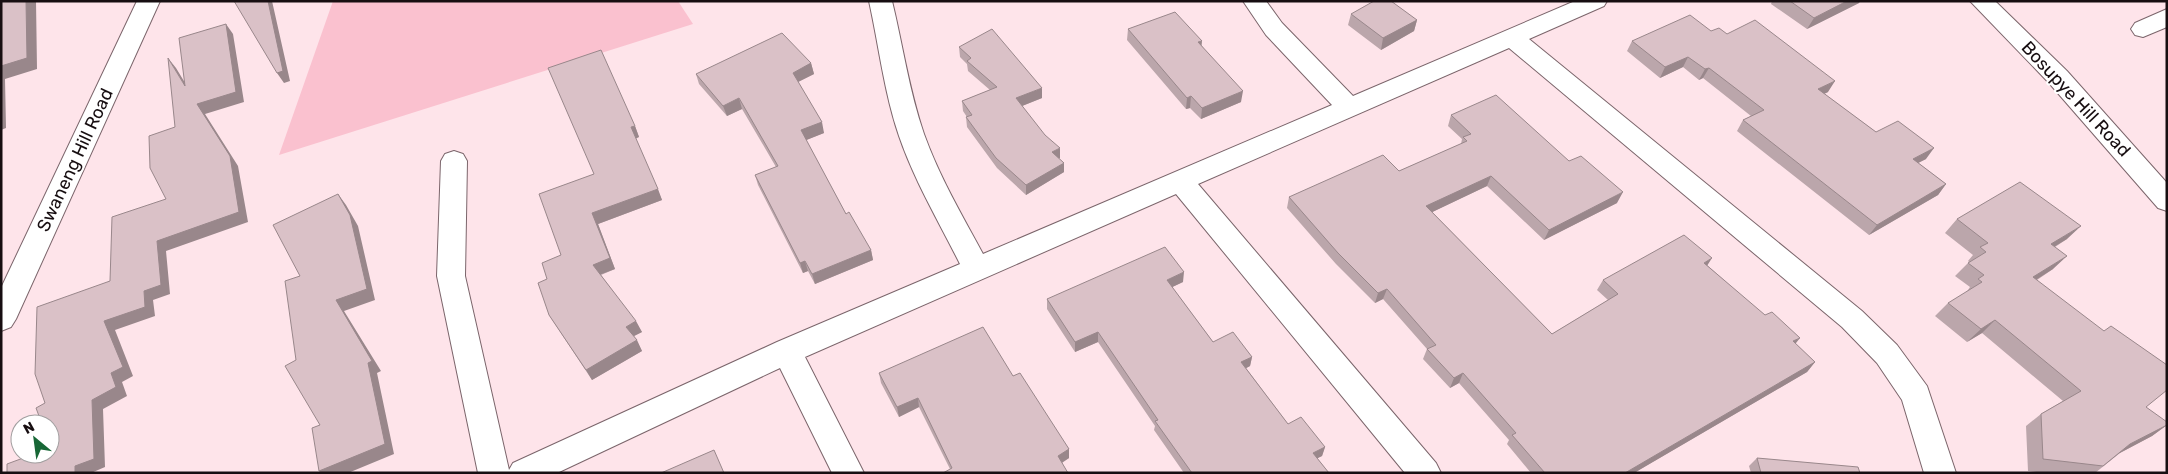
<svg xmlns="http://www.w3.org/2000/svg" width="2168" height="474" viewBox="0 0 2168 474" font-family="Rubik,sans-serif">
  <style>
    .green { fill: #fac1cf }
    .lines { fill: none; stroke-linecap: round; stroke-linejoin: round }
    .minor-casing { stroke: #7b656b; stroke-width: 2 }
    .minor { fill: #fff; fill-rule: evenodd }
    .wall { fill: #bba6ab }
    .shaded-wall { fill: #99878b }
    .building { fill: #dac1c7; stroke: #99878b }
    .labels { text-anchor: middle; stroke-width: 4; stroke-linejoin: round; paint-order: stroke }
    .street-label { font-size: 18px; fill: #170e11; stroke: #fff }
  </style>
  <rect width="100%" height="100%" fill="#fee4ea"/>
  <!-- green -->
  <path class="green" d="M333,1h345l15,23 -414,131z"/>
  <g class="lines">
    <!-- minor casing -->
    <g class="minor-casing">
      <path id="minor" d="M137,1h23l-144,318 -5,8 -10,4v-43z
        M869,1h23c11,45 17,90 32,133 15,42 38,81 59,120l349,-149 -66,-70 -23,-34h23l16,22 71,73 222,-95h32l-3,5 -75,33 333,272 35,34 30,41 29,87h-32l-22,-73 -25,-37 -35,-36 -333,-279 -311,136 238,279 5,10h-36l-229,-279 -371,163 59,116h-32l-52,-105 -223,105h-79l-41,-197 4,-115 4,-7 9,-3 9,3 4,7 -2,115 44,194 4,-7 264,-121 183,-78c-21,-42 -46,-84 -61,-128 -15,-44 -20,-90 -30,-135z
        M1970,1h25l72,70 100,112v28l-9,-3 -109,-125z
        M2167,9v18l-24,10 -8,-2 -4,-6 4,-6z"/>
    </g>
    <!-- minor -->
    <use href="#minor" class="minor"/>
  </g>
  <!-- wall -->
  <path class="wall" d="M1772,1h88l-1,2 -52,26 -36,-25z
    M1351,14l66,6 -3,11 -33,19 -33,-25z
    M1128,29l74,17 39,56 -40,17 -11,-11 -4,1 -59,-69z
    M1711,31l16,3 101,58 -4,2 52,38 50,27 -8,4 28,21 -8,11 -69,40 -132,-104 6,-11 8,-4 -48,-38 -4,2 -16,-13 -23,11 -33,-27 5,-10z
    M959,47l83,51 -20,8 38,52h-1l5,14 -38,23 -29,-27 -30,-41 -1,-10h1l-4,-6 -1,-10 28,-11 -22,-19 -1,-7 -7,-7z
    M811,63l3,11 -16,8 26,51 -18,7 40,74 25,36 2,10 -58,24 -7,-13 -5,2 -45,-88 -3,-10 21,-8 -34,-58 -15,7 -28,-32 -3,-10z
    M1451,115l118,46 48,42 -73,37 -57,-54 -55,26 120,122 56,-34 -11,-10 6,-10 104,-15 108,97 -8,10 -173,101h-103l-24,-29 2,-4 -50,-57 -9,5 -27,-29 4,-10 -44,-50 -8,4 -39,-39 -49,-56 2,-11 110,-26 62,-27 1,-5 -14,-13z
    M635,126l4,11 -4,1 27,62 -64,24 17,45 -14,6 41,57 -8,4 8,15 -50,29 -43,-65 -2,-36 14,-24 33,-81z
    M1957,219l110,20 -12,8 -2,22 -16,11 109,127 21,18 -15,11 -32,17 -25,20h-50l-17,-2 -2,-45 15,-12 22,-13 -81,-68 -15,9 -32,-26 13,-13 18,-10 4,-6 -15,-11 14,-14 -1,-1 5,-6 -28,-22z
    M1183,282l-11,5 41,55 39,15 -2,9 -4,2 42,56 37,23 -3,9 -5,2 12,15h-145l-30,-43 1,-4 -57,-84 -23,10 -28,-43v-10z
    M879,373l134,3 56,73v9l-7,5 -112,6 -31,-62 -20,10 -18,-34z
    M1757,458l103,15h-109l-2,-7z"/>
  <!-- shaded-wall -->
  <path class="shaded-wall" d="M26,1h10l1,68 -32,10 1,49 -5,2v-80z
    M268,1h4l18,80 -6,2 -7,-10z
    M1847,1h13l-1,2 -52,26 7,-11z
    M1417,20l-3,11 -33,19 2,-12z
    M226,24l7,10 11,68 -39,12 33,52 10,56 -82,29 4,43 -17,6 2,16 -40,14 18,46 -11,6 5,14 -24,13 2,58 -14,6h-16v-7l17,-66 19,-27 -7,-52 40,-30 13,-50 40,-137z
    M1202,41l-1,11 -3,-10z
    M1688,57l-5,10 -23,11 5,-11z
    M168,58l8,10 17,28 -8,-10z
    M811,63l3,11 -18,9 -3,-10z
    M1709,68l-6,10 -4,2 6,-11z
    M1835,81l-7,11 -17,8 7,-11z
    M1042,88v10l-25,10 -1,-10z
    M1243,91l-2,11 -40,17 1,-11z
    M1191,96l-1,12 -4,1 1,-11z
    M739,98l3,11 -15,7 -4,-10z
    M822,122l2,11 -20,8 -3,-11z
    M635,126l4,11 -4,2 -4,-12z
    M1060,148v10l-7,4 -1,-10z
    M1934,148l-8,11 -22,11 9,-11z
    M1064,163v9l-38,23v-10z
    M1491,176l-4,10 -65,31 4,-11z
    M1946,184l-8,11 -69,40 8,-10z
    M658,189l4,11 -64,24 17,45 -16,6 -6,-10 -1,-52z
    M1623,192l-6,11 -73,37 5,-10z
    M338,194l8,11 12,21 17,74 -31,11 37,60 -4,2 17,81 -46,19h-27l-2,-2 17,-171z
    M2081,226l-14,13 -30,18 14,-13z
    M871,250l2,10 -58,24 -3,-10z
    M2067,256l-14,13 -33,21 13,-13z
    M1712,258l-7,11 -1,-6z
    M805,261l3,10 -5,2 -3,-10z
    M1184,272l-1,10 -17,8 1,-10z
    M1387,289l-4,10 -8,4 3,-10z
    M1995,320l-13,13 -15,9 14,-13z
    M636,321l6,11 -10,5 -6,-10z
    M1098,332v10l-23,10v-10z
    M1800,338l-8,10 1,-7z
    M637,340l5,11 -50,29 -6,-10z
    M1252,357l-2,9 -11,6 2,-10z
    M1815,362l-8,10 -173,101h-9z
    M1463,373l-4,10 -9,5 4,-10z
    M918,398l1,9 -20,10 -2,-10z
    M2167,425l-15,11 -38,20 16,-12z
    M1325,447l-3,9 -12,6 3,-9z
    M1069,449v9l-11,7v-9z"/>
  <!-- building -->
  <path class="building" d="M1,1h25l1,57 -26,8z
    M234,1h34l15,70 -6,2z
    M1374,1h17l26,19 -34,18 -32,-24z
    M1790,1h57l-33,17z
    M1175,12l27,29 -4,1 45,49 -41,17 -11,-12 -4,2 -59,-69z
    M1690,15l21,16 8,-3 8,6 28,-14 80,61 -17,8 58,43 22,-11 36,27 -21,11 33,25 -69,41 -134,-105 21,-10 -55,-42 -4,1 -17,-12 -23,10 -33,-26z
    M226,24l10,68 -39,12 33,52 9,56 -82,29 4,44 -17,6 1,16 -41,14 19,46 -12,6 5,14 -24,13 2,59 -19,7v7h-68v-9l27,-10h16v-30h-8l-6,-16 9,-5 -10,-29 2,-67 73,-26 2,-64 54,-18 -16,-31 -1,-32 26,-9 -7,-69 17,28 -6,-48z
    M992,29l50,59 -26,10 29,37 15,13 -8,4 12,11 -38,22 -30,-27 -30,-41 6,-2 -10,-14 35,-14 -30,-26 4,-3 -12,-11z
    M782,33l29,30 -18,10 29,49 -21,8 45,84 3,-2 22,38 -59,24 -7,-13 -5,2 -45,-88 23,-9 -39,-68 -16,8 -27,-32z
    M601,50l34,76 -4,1 27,62 -66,24 18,45 -17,7 43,56 -10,6 11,13 -51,30 -37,-55 -11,-32 9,-4 -5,-16 19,-8 -22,-61 55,-20 -46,-106z
    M1496,95l73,66 12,-5 42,36 -74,38 -58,-54 -65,30 126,128 66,-40 -15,-14 81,-45 28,23 -8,5 61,52 7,-3 28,26 -7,3 22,21 -190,111h-80l-33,-38 4,-2 -53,-60 -9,5 -27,-29 9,-4 -49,-56 -9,4 -40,-40 -49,-56 94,-42 16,16 68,-30 -4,-4 8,-3 -20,-19z
    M2020,182l61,44 -30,18 16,12 -34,21 71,54 7,-5 56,39v25l-21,17 21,15v3l-37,19 -27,22 -60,-7 -2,-45 40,-23 -86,-71 -14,9 -33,-26 34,-21 -4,-3 6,-4 -16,-12 18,-11 -6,-5 8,-4 -31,-24z
    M338,194l12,21 17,74 -31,11 36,61 -4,2 17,81 -66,27 -7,-43 8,-3 -35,-59 11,-6 -11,-79 15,-5 -27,-51z
    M1165,247l19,25 -17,8 46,62 20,-10 19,25 -11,5 47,62 13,-7 24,30 -12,6 16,20h-137l-37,-52 3,-1 -60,-88 -23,10 -28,-43z
    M983,327l30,49 7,-3 49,76 -11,7 10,17h-125l9,-5 -34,-70 -21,9 -18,-34z
    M714,450l10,23h-63z
    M1757,458l101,9 2,6h-99z"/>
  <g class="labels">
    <!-- street labels -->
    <g class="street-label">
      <text transform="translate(2076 99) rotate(47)" y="6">Bosupye Hill Road</text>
      <text transform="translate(75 160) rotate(-65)" y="6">Swaneng Hill Road</text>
    </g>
  </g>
  <!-- border -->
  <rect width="2168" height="474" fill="none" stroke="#170e11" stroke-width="5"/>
  <!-- north arrow -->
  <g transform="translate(35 439) rotate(331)"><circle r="24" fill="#ffffff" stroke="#a29fa0"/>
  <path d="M0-4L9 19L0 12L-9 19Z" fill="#176736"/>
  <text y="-8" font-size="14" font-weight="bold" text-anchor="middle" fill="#170e11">N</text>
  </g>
</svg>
